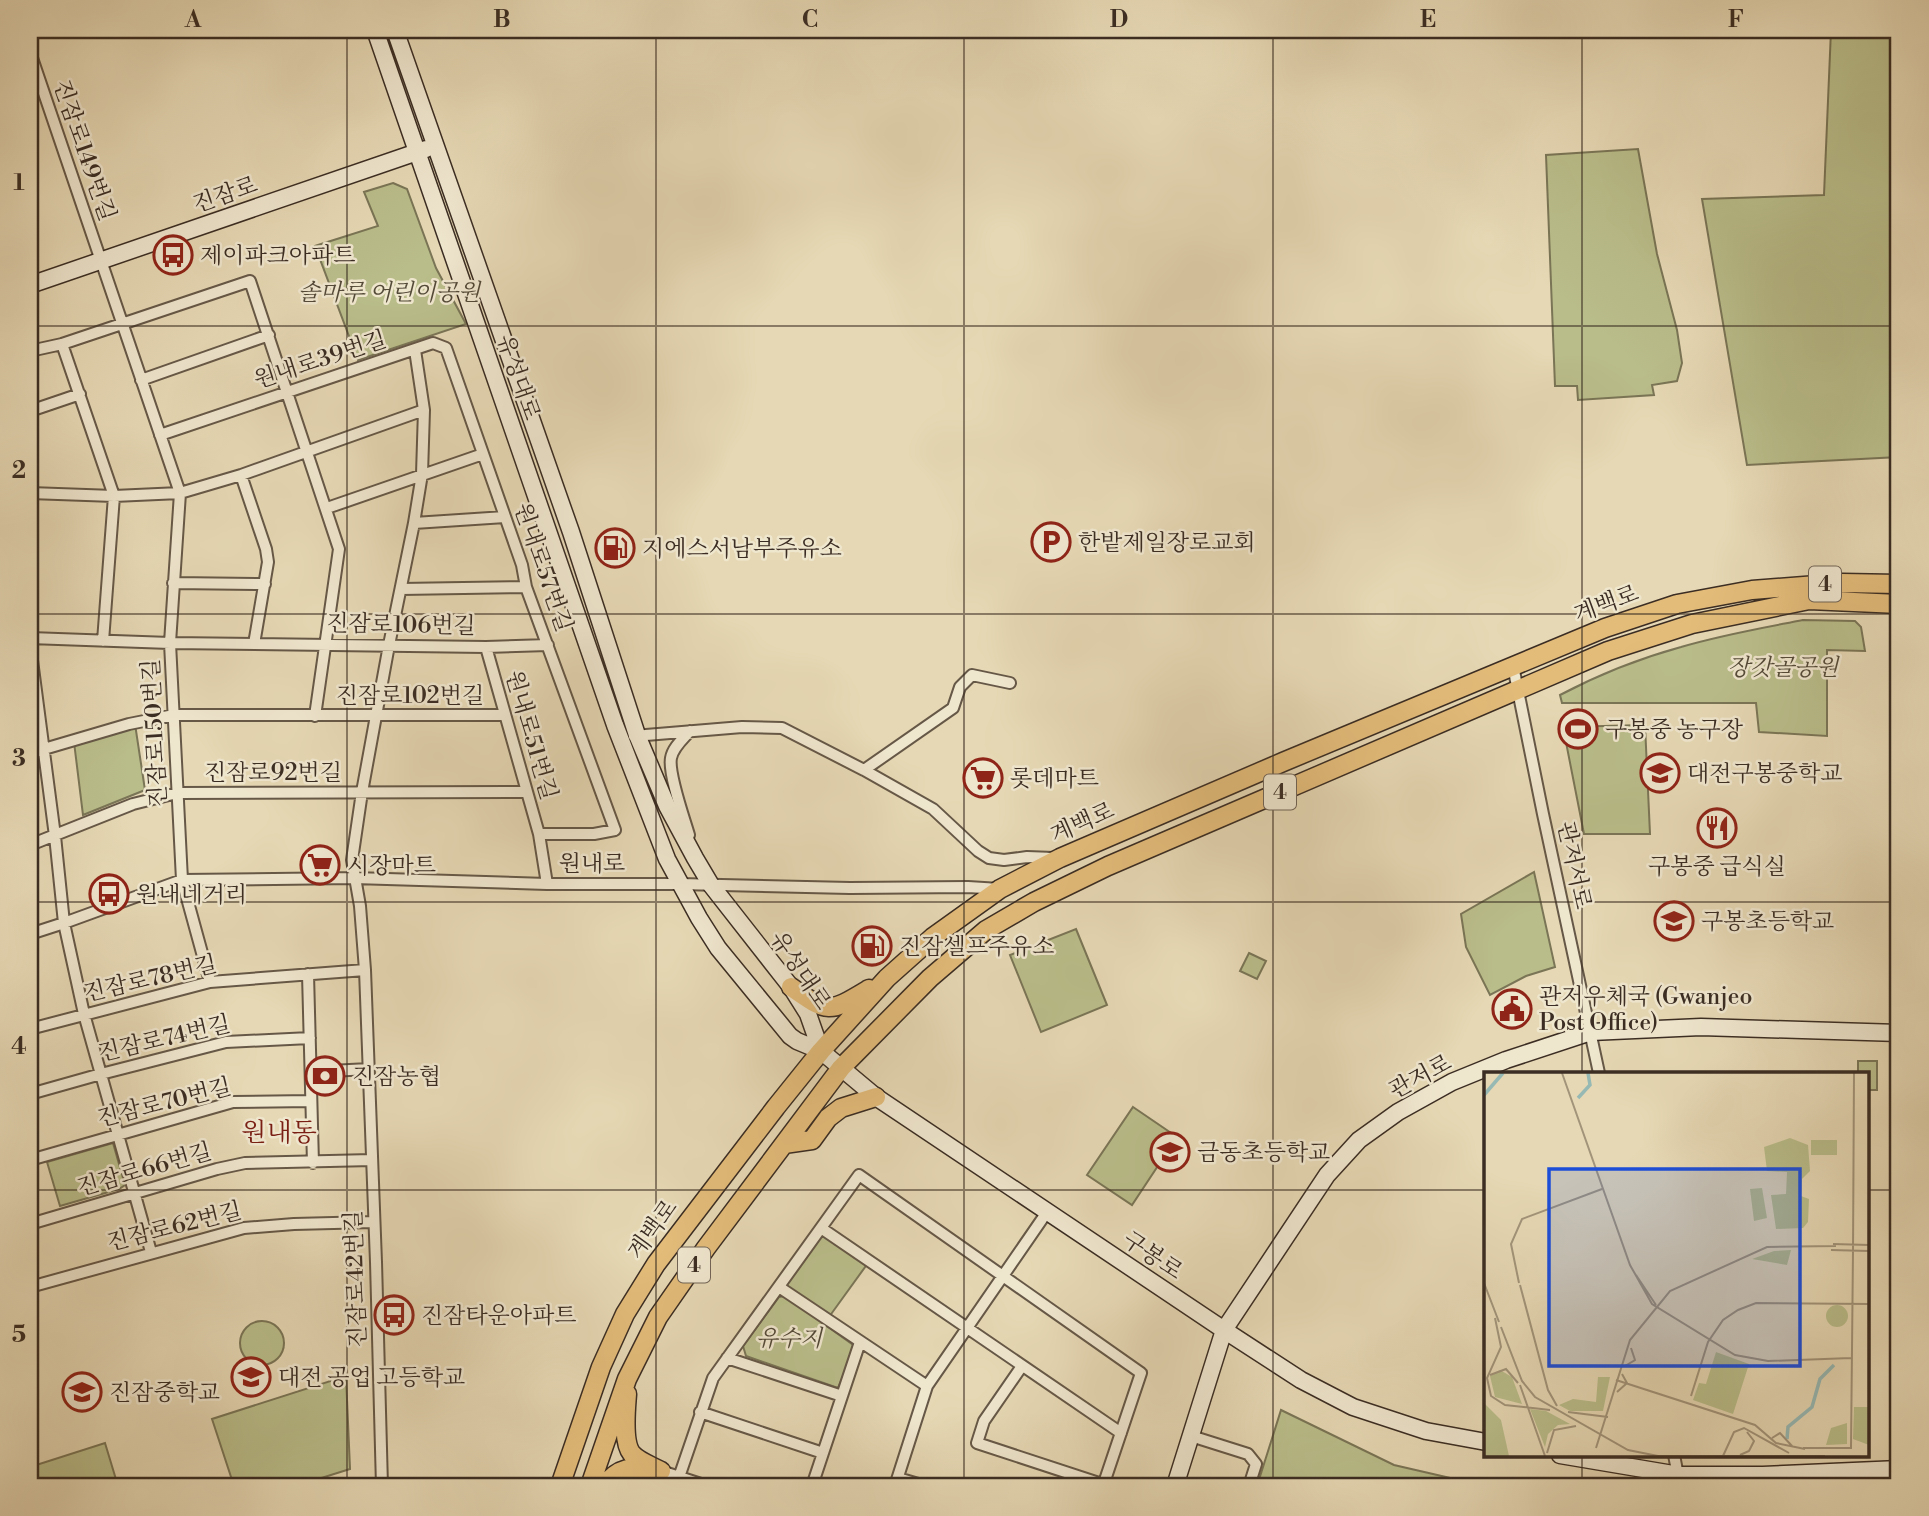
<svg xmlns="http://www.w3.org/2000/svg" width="1929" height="1516" viewBox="0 0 1929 1516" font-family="'Libre Bodoni','Noto Serif KR',serif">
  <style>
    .green { fill: #b9bd8a; stroke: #7a7556; stroke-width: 2 }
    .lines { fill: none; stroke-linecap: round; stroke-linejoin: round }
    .street-casing { stroke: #665847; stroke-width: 14 }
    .secondary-casing { stroke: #3b2d23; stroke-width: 19 }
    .primary-casing { stroke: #3b2d23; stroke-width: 21 }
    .street { stroke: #efe6ce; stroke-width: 10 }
    .secondary { stroke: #efe6ce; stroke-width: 16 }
    .primary { stroke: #e3bc7a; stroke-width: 18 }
    .grid { fill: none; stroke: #3b2d23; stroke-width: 2; stroke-opacity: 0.55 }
    .labels { text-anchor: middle; stroke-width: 5; stroke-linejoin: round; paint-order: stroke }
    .shield { fill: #efe6ce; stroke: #716456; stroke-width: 2 }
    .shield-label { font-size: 21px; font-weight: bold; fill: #3b2d23 }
    .street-label { font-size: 23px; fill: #3b2d23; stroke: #efe6ce }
    .poi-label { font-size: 23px; fill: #3b2d23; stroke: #efe6ce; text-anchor: start }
    .park-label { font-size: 23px; font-style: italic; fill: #544a38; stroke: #efe6ce }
    .quarter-label { font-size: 26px; fill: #7a1f14; stroke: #efe6ce }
    .inset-river { fill: none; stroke: #97b9b4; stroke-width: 3.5 }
    .inset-road { fill: none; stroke: #a2947a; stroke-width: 2 }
    .view { fill: #1d4ed8; fill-opacity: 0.15; stroke: #1d4ed8; stroke-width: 3.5 }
    .inset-edge { fill: none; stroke: #3b2d23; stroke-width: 3.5 }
    .neatline { fill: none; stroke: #3b2d23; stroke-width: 2.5 }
    .grid-label { font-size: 23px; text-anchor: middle; font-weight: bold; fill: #3b2d23 }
  </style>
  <rect width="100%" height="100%" fill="#e6d8b4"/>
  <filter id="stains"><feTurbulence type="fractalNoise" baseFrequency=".00286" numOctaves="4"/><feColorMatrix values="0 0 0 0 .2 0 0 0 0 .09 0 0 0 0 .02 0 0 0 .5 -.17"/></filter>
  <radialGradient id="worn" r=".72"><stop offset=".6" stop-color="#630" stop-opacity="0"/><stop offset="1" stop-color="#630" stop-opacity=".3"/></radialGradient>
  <!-- green -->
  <path class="green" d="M1831,30h68v427l-152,8 -45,-266 122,-4z
    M1638,149l19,105 20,76 5,33 -5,18 -25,4 2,10 -76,5 -1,-14h-22l-9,-231z
    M393,183l14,6 29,79 30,56 -108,36 -43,-114 63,-20 -14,-34z
    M1803,620l52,1 6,6 4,24 -38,-1v86l-68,-4 -3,-29h-194l-2,-8c36,-19 81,-37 121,-48 40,-12 81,-19 122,-27z
    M135,724l10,66 -62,25 -9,-73z
    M1645,725l5,109h-66l-21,-107z
    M1534,872l21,95 -29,9 -36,19 -24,-48 -5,-33z
    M1076,929l31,76 -66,27 -31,-77z
    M1249,953l17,8 -9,18 -17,-8z
    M1858,1061h19v29h-9v-17h-10z
    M1133,1107l44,30 -45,68 -45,-30z
    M113,1143l12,42 -6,4 -59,17 -13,-44z
    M821,1233l47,30 -39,54 -45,-30z
    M785,1296l71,51 -18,41 -92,-32 -3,-10 36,-49z
    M240 1343a22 22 0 1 1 44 0a22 22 0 1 1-44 0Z
    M346,1376l4,93 -54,17h-62l-22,-67z
    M1281,1410l113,55 91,21h-228z
    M105,1443l13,43h-88v-19z"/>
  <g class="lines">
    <!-- street casing -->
    <g class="street-casing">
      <path id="street" d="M30,52l150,441 -10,150 12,237 28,102
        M62,344l52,152 -11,145
        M30,351l32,-7 188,-63 89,268 -24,167
        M141,380l128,-45
        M30,411l50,-17
        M160,435l273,-92 13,5 76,217 4,22 89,243 -21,4h-55
        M241,475l25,74 2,13 -14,82
        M30,493l84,3 66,-3 61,-18 183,-65
        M327,508l156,-54
        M414,523l91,-6
        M173,583l92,1
        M401,589l125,-2
        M30,638l140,5 316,4 62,-2
        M30,645l25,191 9,87 20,91 67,238
        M486,647l53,187 8,50
        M1513,666l30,148 56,259
        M634,736l108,-9 40,1 82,42 69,39 45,42 11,7 15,2 23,-3 27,1
        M30,752l14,-3 85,-25 45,-9h331
        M864,770l89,-62 7,-21 12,-12 38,8
        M689,835c-5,-17 -21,-62 -18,-77 2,-11 12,-19 19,-27
        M30,845l103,-41 44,-11 349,-1
        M30,934l34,-11 118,-43 172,-2 193,6h133l170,4 118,-1 32,2
        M308,974l5,189
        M30,1029l180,-47 155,-12
        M311,1072l58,-3
        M30,1094l71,-20 125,-32 84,-4
        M30,1160l203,-58 78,-1
        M30,1224l187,-55 28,-6 127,-3
        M821,1228l300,205
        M30,1287l214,-59 50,-4 79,-2
        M779,1287l148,99
        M727,1358l115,38
        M1022,1366l-38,55 -7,22 131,43
        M700,1412l123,41
        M1191,1436l57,18 8,10 -7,22
        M1674,1455l6,31
        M661,1471l46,15
        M898,1478l27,8
        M382,1486l-6,-224 -11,-292 -5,-64 -8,-46 10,-68 27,-147 25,-122 8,-49 2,-64 -9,-60
        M676,1486l37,-108 146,-203 282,198 -38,113
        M812,1486l48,-144
        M895,1486l32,-100 120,-174"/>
    </g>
    <!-- secondary casing -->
    <g class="secondary-casing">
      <path id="secondary" d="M375,30l240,695 52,134 32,59 19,30 72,88 7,5 24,10 55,46 348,233 77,50 52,27 73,24 60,11
        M395,30l176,502 66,203 30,71 28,52 16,27 80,102 17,27 13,37
        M30,285l396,-136
        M1560,1455l119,20h84l136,-6
        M1175,1486l49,-156 103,-155 32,-35 39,-28 54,-30 54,-22 85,-28 110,-5 198,6"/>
    </g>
    <!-- primary casing -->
    <g class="primary-casing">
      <path id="primary" d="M791,987c38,27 38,26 78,2
        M784,1144l28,-4 16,-22 13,-10 35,-11
        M627,1394c-1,15 -5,48 5,60 7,8 20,12 29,17
        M560,1486l41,-119 24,-53 31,-50 120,-157 45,-56 66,-73 46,-41 67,-48 60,-31 223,-96 322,-134 72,-24 75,-14 90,-7 57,1
        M590,1486l37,-107 31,-62 48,-69 135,-180 89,-90 56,-48 48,-28 74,-36 500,-215 84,-27 117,-24 90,4
        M604,1486c14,-19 28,-20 50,-16"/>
    </g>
    <!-- street -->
    <use href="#street" class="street"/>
    <!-- secondary -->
    <use href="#secondary" class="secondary"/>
    <!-- primary -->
    <use href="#primary" class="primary"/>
  </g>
  <!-- grid -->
  <path class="grid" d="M347,30v1456M656,30v1456M964,30v1456M1273,30v1456M1582,30v1043M30,326h1869M30,614h1869M30,902h1869M30,1190h1456M1868,1190h31M1582,1455v31"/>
  <!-- icons -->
  <defs>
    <g id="bus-ring" transform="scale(2.0125)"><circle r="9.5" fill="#efe6ce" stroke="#8f2418" stroke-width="1.5"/><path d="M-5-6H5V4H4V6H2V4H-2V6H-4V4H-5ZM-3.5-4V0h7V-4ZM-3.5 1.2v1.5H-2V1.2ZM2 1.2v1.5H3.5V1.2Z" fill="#8f2418"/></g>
    <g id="parking-ring" transform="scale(2.0125)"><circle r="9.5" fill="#efe6ce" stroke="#8f2418" stroke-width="1.5"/><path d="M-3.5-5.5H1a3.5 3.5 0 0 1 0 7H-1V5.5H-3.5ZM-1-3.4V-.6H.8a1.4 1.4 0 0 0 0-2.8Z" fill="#8f2418"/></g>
    <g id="fuel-ring" transform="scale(2.0125)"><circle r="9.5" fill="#efe6ce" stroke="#8f2418" stroke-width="1.5"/><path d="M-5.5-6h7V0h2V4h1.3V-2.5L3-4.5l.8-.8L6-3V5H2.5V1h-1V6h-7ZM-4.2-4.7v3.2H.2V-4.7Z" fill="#8f2418"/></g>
    <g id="stadium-ring" transform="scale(2.0125)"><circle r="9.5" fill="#efe6ce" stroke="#8f2418" stroke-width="1.5"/><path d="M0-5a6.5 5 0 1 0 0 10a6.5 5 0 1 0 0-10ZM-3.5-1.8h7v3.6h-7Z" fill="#8f2418"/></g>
    <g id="school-ring" transform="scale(2.0125)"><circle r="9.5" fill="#efe6ce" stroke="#8f2418" stroke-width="1.5"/><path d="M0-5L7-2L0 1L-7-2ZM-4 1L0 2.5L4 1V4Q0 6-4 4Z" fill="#8f2418"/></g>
    <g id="supermarket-ring" transform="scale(2.0125)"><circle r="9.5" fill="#efe6ce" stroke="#8f2418" stroke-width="1.5"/><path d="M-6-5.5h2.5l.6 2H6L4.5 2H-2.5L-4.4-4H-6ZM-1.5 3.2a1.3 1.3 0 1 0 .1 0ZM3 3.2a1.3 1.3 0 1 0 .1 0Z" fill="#8f2418"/></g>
    <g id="restaurant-ring" transform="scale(2.0125)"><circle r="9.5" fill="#efe6ce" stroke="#8f2418" stroke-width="1.5"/><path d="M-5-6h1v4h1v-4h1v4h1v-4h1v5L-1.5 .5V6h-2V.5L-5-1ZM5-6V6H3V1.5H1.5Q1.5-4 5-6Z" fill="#8f2418"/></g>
    <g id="civic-ring" transform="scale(2.0125)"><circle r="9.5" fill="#efe6ce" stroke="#8f2418" stroke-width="1.5"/><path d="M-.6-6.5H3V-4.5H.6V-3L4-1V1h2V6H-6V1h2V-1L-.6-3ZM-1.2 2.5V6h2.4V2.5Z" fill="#8f2418"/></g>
    <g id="bank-ring" transform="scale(2.0125)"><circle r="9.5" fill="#efe6ce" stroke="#8f2418" stroke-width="1.5"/><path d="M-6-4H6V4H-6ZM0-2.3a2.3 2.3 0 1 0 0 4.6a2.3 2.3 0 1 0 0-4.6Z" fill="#8f2418"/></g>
  </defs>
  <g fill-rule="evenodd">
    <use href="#bus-ring" x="173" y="255"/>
    <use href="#parking-ring" x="1051" y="542"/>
    <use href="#fuel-ring" x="615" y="548"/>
    <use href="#stadium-ring" x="1578" y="729"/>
    <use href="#school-ring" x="1660" y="773"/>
    <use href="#supermarket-ring" x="983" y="778"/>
    <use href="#restaurant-ring" x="1717" y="828"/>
    <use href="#supermarket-ring" x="320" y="865"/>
    <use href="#bus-ring" x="109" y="894"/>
    <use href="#school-ring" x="1674" y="921"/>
    <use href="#fuel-ring" x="872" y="946"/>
    <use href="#civic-ring" x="1512" y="1009"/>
    <use href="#bank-ring" x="325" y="1076"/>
    <use href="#school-ring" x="1170" y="1152"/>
    <use href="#bus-ring" x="394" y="1315"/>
    <use href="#school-ring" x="251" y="1377"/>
    <use href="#school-ring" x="82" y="1392"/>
  </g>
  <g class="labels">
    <!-- shield labels -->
    <g class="shield">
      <rect x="1809" y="566.5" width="32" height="35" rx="5"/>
      <rect x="1264" y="774.5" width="32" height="35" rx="5"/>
      <rect x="678" y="1247.5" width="32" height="35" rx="5"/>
    </g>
    <g class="shield-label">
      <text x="1825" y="591">4</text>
      <text x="1280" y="799">4</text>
      <text x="694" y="1272">4</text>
    </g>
    <!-- street labels -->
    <g class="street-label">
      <text transform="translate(85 150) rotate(71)" y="8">진잠로149번길</text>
      <text transform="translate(225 194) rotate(-19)" y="8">진잠로</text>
      <text transform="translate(320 359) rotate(-18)" y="8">원내로39번길</text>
      <text transform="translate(519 377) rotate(71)" y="8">유성대로</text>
      <text transform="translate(544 567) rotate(71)" y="8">원내로57번길</text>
      <text transform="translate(1606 603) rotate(-20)" y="8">계백로</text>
      <text transform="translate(401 624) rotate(1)" y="8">진잠로106번길</text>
      <text x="410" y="703">진잠로102번길</text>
      <text transform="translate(154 733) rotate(-93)" y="8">진잠로150번길</text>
      <text transform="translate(532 735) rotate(74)" y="8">원내로51번길</text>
      <text x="273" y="780">진잠로92번길</text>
      <text transform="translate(1082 822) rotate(-24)" y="8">계백로</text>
      <text x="592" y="871">원내로</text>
      <text transform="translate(1575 865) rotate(78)" y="8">관저서로</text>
      <text transform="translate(801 970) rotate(56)" y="8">유성대로</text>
      <text transform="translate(150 978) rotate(-13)" y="8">진잠로78번길</text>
      <text transform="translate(164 1038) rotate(-13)" y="8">진잠로74번길</text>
      <text transform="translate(1420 1076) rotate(-28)" y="8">관저로</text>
      <text transform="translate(164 1102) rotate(-14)" y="8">진잠로70번길</text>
      <text transform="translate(144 1169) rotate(-16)" y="8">진잠로66번길</text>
      <text transform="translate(174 1226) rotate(-14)" y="8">진잠로62번길</text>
      <text transform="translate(652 1229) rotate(-54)" y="8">계백로</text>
      <text transform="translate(1153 1255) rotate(34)" y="8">구봉로</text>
      <text transform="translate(355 1279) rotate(-92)" y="8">진잠로42번길</text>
    </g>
    <!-- poi labels -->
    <g class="poi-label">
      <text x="200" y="263">제이파크아파트</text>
      <text x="1078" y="550">한밭제일장로교회</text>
      <text x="642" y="556">지에스서남부주유소</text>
      <text x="1605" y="737">구봉중 농구장</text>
      <text x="1687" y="781">대전구봉중학교</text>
      <text x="1010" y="786">롯데마트</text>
      <text x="347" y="873">시장마트</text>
      <text x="1717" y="874" text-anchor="middle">구봉중 급식실</text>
      <text x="136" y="902">원내네거리</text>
      <text x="1701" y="929">구봉초등학교</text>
      <text x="899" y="954">진잠셀프주유소</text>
      <text x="1539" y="1004">관저우체국 (Gwanjeo<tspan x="1539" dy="26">Post Office)</tspan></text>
      <text x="352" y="1084">진잠농협</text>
      <text x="1197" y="1160">금동초등학교</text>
      <text x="421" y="1323">진잠타운아파트</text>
      <text x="278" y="1385">대전 공업 고등학교</text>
      <text x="109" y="1400">진잠중학교</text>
    </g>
    <!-- park labels -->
    <g class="park-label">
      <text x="389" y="300">솔마루 어린이공원</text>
      <text x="1783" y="675">장갓골공원</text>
      <text x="789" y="1346">유수지</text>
    </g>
    <!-- quarter labels -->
    <g class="quarter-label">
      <text x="279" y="1141">원내동</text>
    </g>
  </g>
  <!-- overview -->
  <g transform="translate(1484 1072)">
    <rect width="385" height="385" fill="#e6d8b4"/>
    <path d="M306,66l18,7 2,26 -8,8 -1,17 8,3 -1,23 -5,6 -27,1 -5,-34 15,-1 1,-22 -20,-1 -3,-24zM327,68h26v15h-26zM278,116l5,30 -13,3 -4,-32zM307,178l-4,15 -35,-6 22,-8zM342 244a11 11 0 1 1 22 0a11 11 0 1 1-22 0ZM232,280l33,12 -16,50 -40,-14 6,-17 7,1zM16,298l12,7 10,27 -27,-7 -5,-21zM114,305h12l-7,34h-33l-11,-6 14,-6 23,3zM0,331l17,17 8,36h-25zM370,335h15v38l-16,-6zM46,337l16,2 24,13 -12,1 -10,9 -3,13zM363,351v21l-21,1 5,-17z" fill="#b9bd8a"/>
    <path class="inset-river" d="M0,23l19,-22M94,26l12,-13 -2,-12M303,367l1,-12 24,-20 8,-28 14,-14"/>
    <path class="inset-road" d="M78,1l68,192 22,39 83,51 33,6 83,-3M349,172l36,1M347,178l38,1M369,179l1,-178M152,203l20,30M0,211l15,39M35,211l-8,-39 11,-25 80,-30M36,213l28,105 9,16M11,246l6,29 -14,31 4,18 14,9 45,5M17,255l21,54 13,16 93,53 30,6h167M141,294l10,-6 -4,-12M6,303l16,-6 12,14M132,308l139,45 21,18 29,6M36,313l25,71M133,320l10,-9 -5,-9M207,324l17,-54 15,-22 15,-10 18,-7 113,1M84,340l40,5M288,366l8,-5 12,13M112,376l34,-108 40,-49 97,-44 69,-1M319,376h48l2,-197M63,381l7,-23 22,-4M256,383l9,-4 5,-10 -7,-9M239,384l11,-24 10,-4 45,25"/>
    <path class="view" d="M65,97h251v197h-251z"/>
    <rect width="385" height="385" class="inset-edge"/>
  </g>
  <!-- margin -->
  <rect width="1929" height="1516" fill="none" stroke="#e6d8b4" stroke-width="77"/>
  <rect x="38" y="38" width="1852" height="1440" class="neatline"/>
  <g class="grid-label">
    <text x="193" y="27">A</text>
    <text x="502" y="27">B</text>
    <text x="810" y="27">C</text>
    <text x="1119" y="27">D</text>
    <text x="1428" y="27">E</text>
    <text x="1736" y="27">F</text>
    <text x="19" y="190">1</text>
    <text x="19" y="478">2</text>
    <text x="19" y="766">3</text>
    <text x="19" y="1054">4</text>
    <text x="19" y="1342">5</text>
  </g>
  <rect width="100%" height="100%" filter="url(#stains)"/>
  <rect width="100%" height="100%" fill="url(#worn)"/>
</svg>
